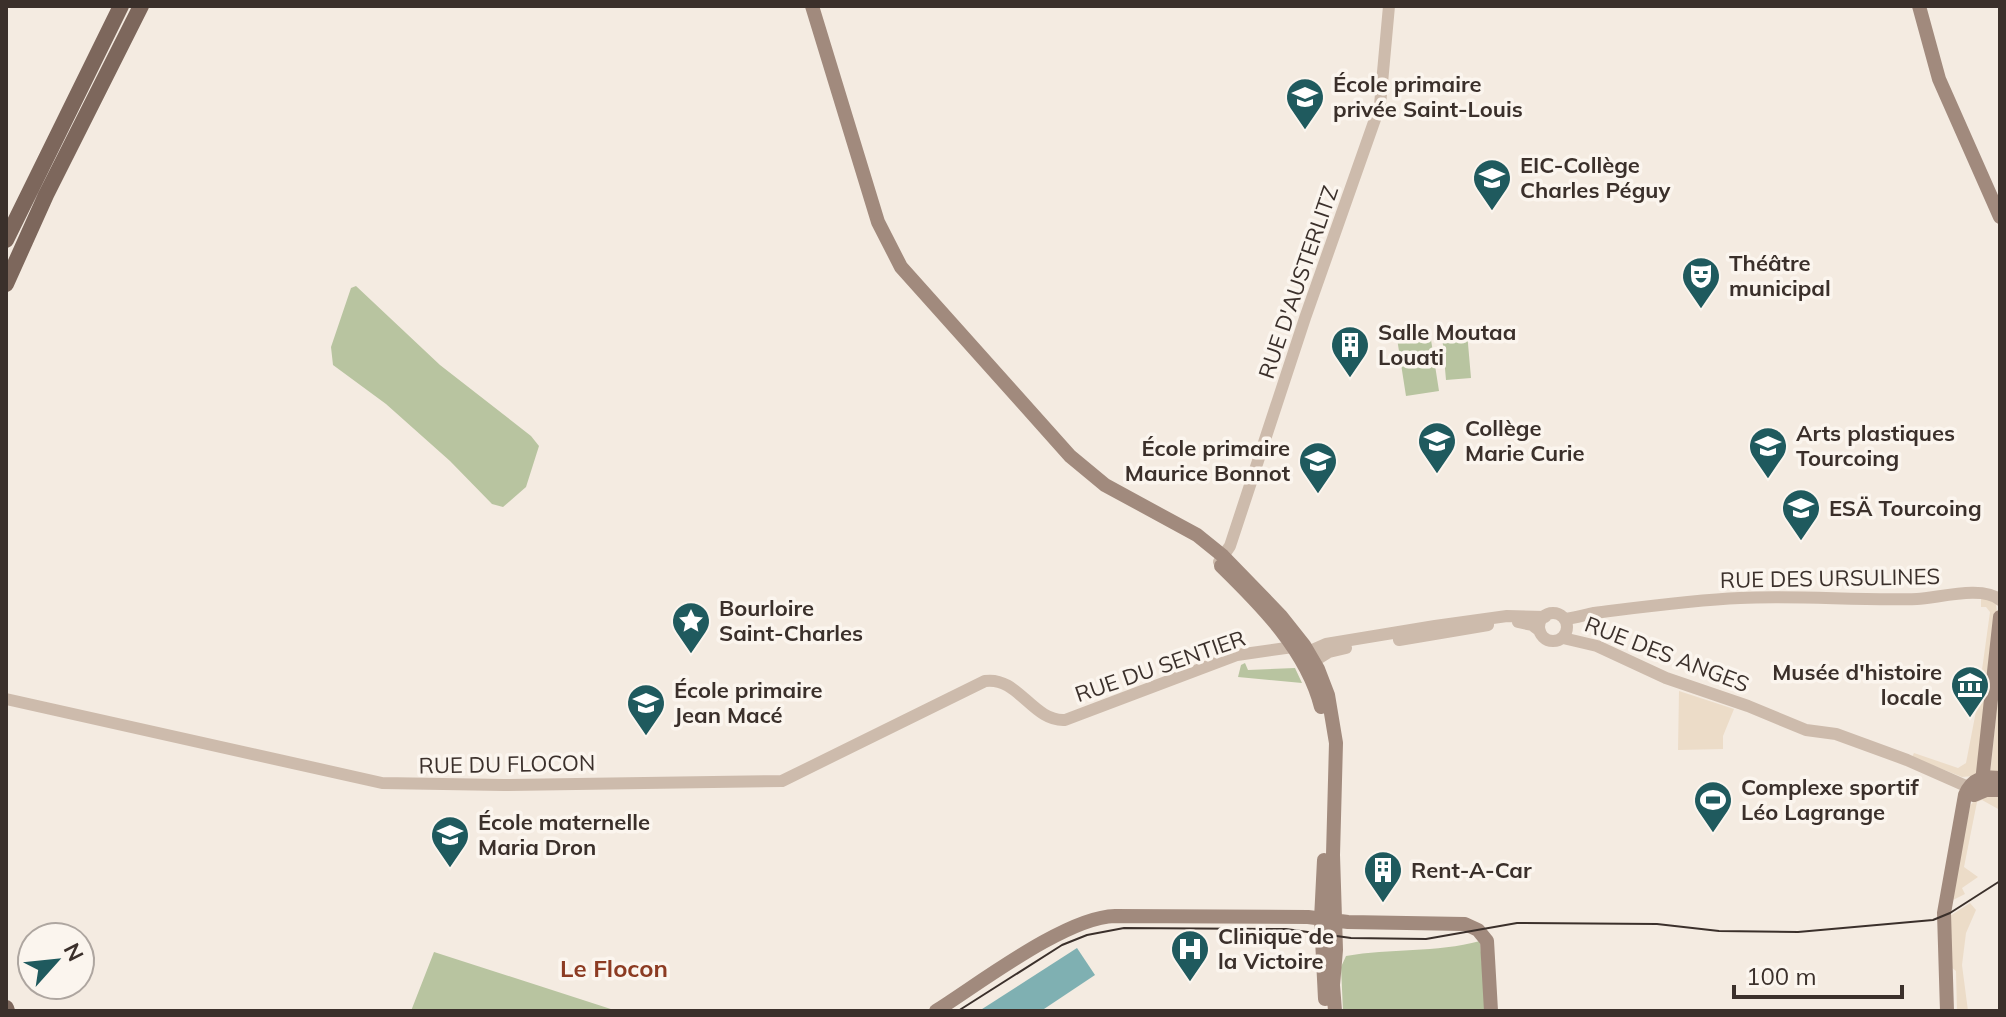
<svg xmlns="http://www.w3.org/2000/svg" width="2006" height="1017" viewBox="0 0 2006 1017" font-family="Mulish,sans-serif">
  <style>
    .green { fill: #b8c4a0 }
    .plaza { fill: #ecdcc8 }
    .water { fill: #7fb0b2 }
    .lines { fill: none; stroke-linecap: round; stroke-linejoin: round }
    .tertiary { stroke: #cdbbac; stroke-width: 12 }
    .secondary { stroke: #a18a7d; stroke-width: 14 }
    .primary { stroke: #7d675c; stroke-width: 16 }
    .tram { stroke: #3b302b; stroke-width: 2 }
    .labels { text-anchor: middle; stroke-width: 7; stroke-linejoin: round; paint-order: stroke }
    .poi-label { font-size: 22px; font-weight: bold; fill: #3b302b; stroke: #fbf5ee; text-anchor: start }
    .street-label { font-size: 22px; fill: #3b302b; stroke: #fbf5ee }
    .neighbourhood-label { font-size: 24px; font-weight: bold; fill: #8c3b22; stroke: #fbf5ee }
  </style>
  <rect width="100%" height="100%" fill="#f4ebe1"/>
  <!-- green -->
  <path class="green" d="M356,286l84,79 91,71 8,10 -13,41 -23,20 -11,-3 -42,-43 -64,-57 -53,-39 -2,-18 20,-59z
    M1429,327l10,64 -33,5 -10,-64z
    M1467,332l4,46 -25,2 -4,-46z
    M1245,663l3,7 47,-2 7,15 -64,-6 3,-12z
    M1480,941l6,70h-143l-2,-44 5,-11c44,-8 90,-3 134,-15z
    M434,952l183,59h-206z"/>
  <!-- plaza -->
  <path class="plaza" d="M1981,597h5l10,7 1,8 -18,158 -6,6 -11,1 -50,-20 2,-4 44,15 8,-5 11,-57 13,-94 -4,-5h-5z
    M2000,678v97l-10,-1z
    M1679,691l55,18 -11,27v13l-45,1z
    M2000,794v16l-18,-10 -5,2 -13,65 14,10 -16,11 3,6 -14,7 19,-95 7,-9z
    M1970,903l6,7 -10,23 -4,32 6,46h-11l-1,-40 -5,-4 -1,-51z"/>
  <!-- water -->
  <path class="water" d="M1077,948l18,27 -54,36h-62z"/>
  <g class="lines">
    <!-- tertiary -->
    <path class="tertiary" d="M1219,562l11,-16 75,-228 75,-213 9,-99
      M1539 627a14 14 0 1 1 28 0a14 14 0 1 1-28 0Z
      M1565,619c10,-1 19,-4 29,-6 48,-6 98,-13 146,-15 59,-3 118,3 177,1 21,-1 66,-14 83,1
      M1518,622l14,3 8,6
      M1563,638l34,8 69,32 82,28 58,24 30,4 71,26 68,30
      M1399,640l89,-15
      M1301,655l25,-11 109,-18 72,-10 38,1
      M1308,665l21,-13 17,-4
      M6,699l376,84 122,2 278,-4 203,-100c33,-5 48,41 80,39l172,-65 63,-9"/>
    <!-- secondary -->
    <path class="secondary" d="M812,6l66,216 23,45 169,189 35,29 92,50 26,21 58,60 23,29 14,24 10,26 8,48 -3,112 3,95 -3,35 2,26
      M1919,6l20,73 61,138
      M1221,566c40,39 86,85 100,141
      M1981,791l19,-174
      M1974,795l12,-5h14
      M1324,860l-3,59 4,80
      M936,1011c43,-27 130,-94 179,-95l193,1 40,5 117,2 13,6 9,11 4,70
      M1947,1011l-3,-98 21,-118c7,-17 18,-19 35,-17"/>
    <!-- primary -->
    <path class="primary" d="M6,240l115,-234
      M6,284l40,-89 95,-189
      M6,1008l1,3"/>
    <!-- tram -->
    <path class="tram" d="M958,1011l104,-66 25,-10 37,-7 162,1 65,9 75,1 91,-16 140,1 62,7 79,1 135,-12 17,-7 50,-32"/>
  </g>
  <!-- icons -->
  <defs>
    <g id="school-pin" transform="scale(2)"><path d="M0 17L-7.5 6A9.5 9.5 0 1 1 7.5 6Z" fill="#1f5a5e" stroke="#fbf5ee"/><path d="M0-5L7-2L0 1L-7-2ZM-4 1L0 2.5L4 1V4Q0 6-4 4Z" fill="#fff"/></g>
    <g id="theatre-pin" transform="scale(2)"><path d="M0 17L-7.5 6A9.5 9.5 0 1 1 7.5 6Z" fill="#1f5a5e" stroke="#fbf5ee"/><path d="M-5-5.5Q0-4 5-5.5V0Q5 5 0 6Q-5 5-5 0ZM-3.3-2.5H-1v1.5H-3.3ZM1-2.5H3.3v1.5H1ZM-2.8 1Q0 5.5 2.8 1Z" fill="#fff"/></g>
    <g id="building-pin" transform="scale(2)"><path d="M0 17L-7.5 6A9.5 9.5 0 1 1 7.5 6Z" fill="#1f5a5e" stroke="#fbf5ee"/><path d="M-4-6H4V6H1V3H-1V6H-4ZM-2.5-4.3h1.7v1.8h-1.7ZM.8-4.3h1.7v1.8H.8ZM-2.5-1h1.7V.8h-1.7ZM.8-1h1.7V.8H.8Z" fill="#fff"/></g>
    <g id="university-pin" transform="scale(2)"><path d="M0 17L-7.5 6A9.5 9.5 0 1 1 7.5 6Z" fill="#1f5a5e" stroke="#fbf5ee"/><path d="M0-5L7-2L0 1L-7-2ZM-4 1L0 2.5L4 1V4Q0 6-4 4Z" fill="#fff"/></g>
    <g id="sight-pin" transform="scale(2)"><path d="M0 17L-7.5 6A9.5 9.5 0 1 1 7.5 6Z" fill="#1f5a5e" stroke="#fbf5ee"/><path d="M0-6L1.8-2.2L6-1.7L2.9 1.2L3.7 5.4L0 3.3L-3.7 5.4L-2.9 1.2L-6-1.7L-1.8-2.2Z" fill="#fff"/></g>
    <g id="museum-pin" transform="scale(2)"><path d="M0 17L-7.5 6A9.5 9.5 0 1 1 7.5 6Z" fill="#1f5a5e" stroke="#fbf5ee"/><path d="M0-6L6-3V-2H-6V-3ZM-5-1h2V3h-2ZM-1-1h2V3h-2ZM3-1h2V3H3ZM-6 4H6V6H-6Z" fill="#fff"/></g>
    <g id="stadium-pin" transform="scale(2)"><path d="M0 17L-7.5 6A9.5 9.5 0 1 1 7.5 6Z" fill="#1f5a5e" stroke="#fbf5ee"/><path d="M0-5a6.5 5 0 1 0 0 10a6.5 5 0 1 0 0-10ZM-3.5-1.8h7v3.6h-7Z" fill="#fff"/></g>
    <g id="hospital-pin" transform="scale(2)"><path d="M0 17L-7.5 6A9.5 9.5 0 1 1 7.5 6Z" fill="#1f5a5e" stroke="#fbf5ee"/><path d="M-5-5h3v3.5h4V-5h3V5h-3V1.5h-4V5h-3Z" fill="#fff"/></g>
  </defs>
  <g fill-rule="evenodd">
    <use href="#school-pin" x="1305" y="97"/>
    <use href="#school-pin" x="1492" y="178"/>
    <use href="#theatre-pin" x="1701" y="276"/>
    <use href="#building-pin" x="1350" y="345"/>
    <use href="#school-pin" x="1437" y="441"/>
    <use href="#university-pin" x="1768" y="446"/>
    <use href="#school-pin" x="1318" y="461"/>
    <use href="#school-pin" x="1801" y="508"/>
    <use href="#sight-pin" x="691" y="621"/>
    <use href="#museum-pin" x="1970" y="685"/>
    <use href="#school-pin" x="646" y="703"/>
    <use href="#stadium-pin" x="1713" y="800"/>
    <use href="#school-pin" x="450" y="835"/>
    <use href="#building-pin" x="1383" y="870"/>
    <use href="#hospital-pin" x="1190" y="949"/>
  </g>
  <g class="labels">
    <!-- poi labels -->
    <g class="poi-label">
      <text x="1333" y="92">École primaire<tspan x="1333" dy="25">privée Saint-Louis</tspan></text>
      <text x="1520" y="173">EIC-Collège<tspan x="1520" dy="25">Charles Péguy</tspan></text>
      <text x="1729" y="271">Théâtre<tspan x="1729" dy="25">municipal</tspan></text>
      <text x="1378" y="340">Salle Moutaa<tspan x="1378" dy="25">Louati</tspan></text>
      <text x="1465" y="436">Collège<tspan x="1465" dy="25">Marie Curie</tspan></text>
      <text x="1796" y="441">Arts plastiques<tspan x="1796" dy="25">Tourcoing</tspan></text>
      <text x="1290" y="456" text-anchor="end">École primaire<tspan x="1290" dy="25">Maurice Bonnot</tspan></text>
      <text x="1829" y="516">ESÄ Tourcoing</text>
      <text x="719" y="616">Bourloire<tspan x="719" dy="25">Saint-Charles</tspan></text>
      <text x="1942" y="680" text-anchor="end">Musée d'histoire<tspan x="1942" dy="25">locale</tspan></text>
      <text x="674" y="698">École primaire<tspan x="674" dy="25">Jean Macé</tspan></text>
      <text x="1741" y="795">Complexe sportif<tspan x="1741" dy="25">Léo Lagrange</tspan></text>
      <text x="478" y="830">École maternelle<tspan x="478" dy="25">Maria Dron</tspan></text>
      <text x="1411" y="878">Rent-A-Car</text>
      <text x="1218" y="944">Clinique de<tspan x="1218" dy="25">la Victoire</tspan></text>
    </g>
    <!-- street labels -->
    <g class="street-label">
      <text transform="translate(1298 282) rotate(-71)" y="8">RUE D'AUSTERLITZ</text>
      <text transform="translate(1830 578) rotate(-1)" y="8">RUE DES URSULINES</text>
      <text transform="translate(1667 654) rotate(21)" y="8">RUE DES ANGES</text>
      <text transform="translate(1160 666) rotate(-19)" y="8">RUE DU SENTIER</text>
      <text transform="translate(507 764) rotate(-1)" y="8">RUE DU FLOCON</text>
    </g>
    <!-- neighbourhood labels -->
    <g class="neighbourhood-label">
      <text x="614" y="977">Le Flocon</text>
    </g>
  </g>
  <!-- border -->
  <rect width="2006" height="1017" fill="none" stroke="#3b302b" stroke-width="16"/>
  <!-- north arrow -->
  <g transform="translate(56 961) rotate(63)"><circle r="38" fill="#fbf5ee" stroke="#aea6a0" stroke-width="2"/>
  <path d="M0-6L14 30L0 20L-14 30Z" fill="#1f5a5e"/>
  <text y="-12" font-size="22" font-weight="bold" text-anchor="middle" fill="#3b302b">N</text>
  </g>
  <!-- scale -->
  <path d="M1734 985v12h168v-12" fill="none" stroke="#3b302b" stroke-width="4"/>
  <text x="1746" y="985" font-size="24" fill="#3b302b" stroke="#fbf5ee" stroke-width="6" paint-order="stroke">100 m</text>
</svg>
